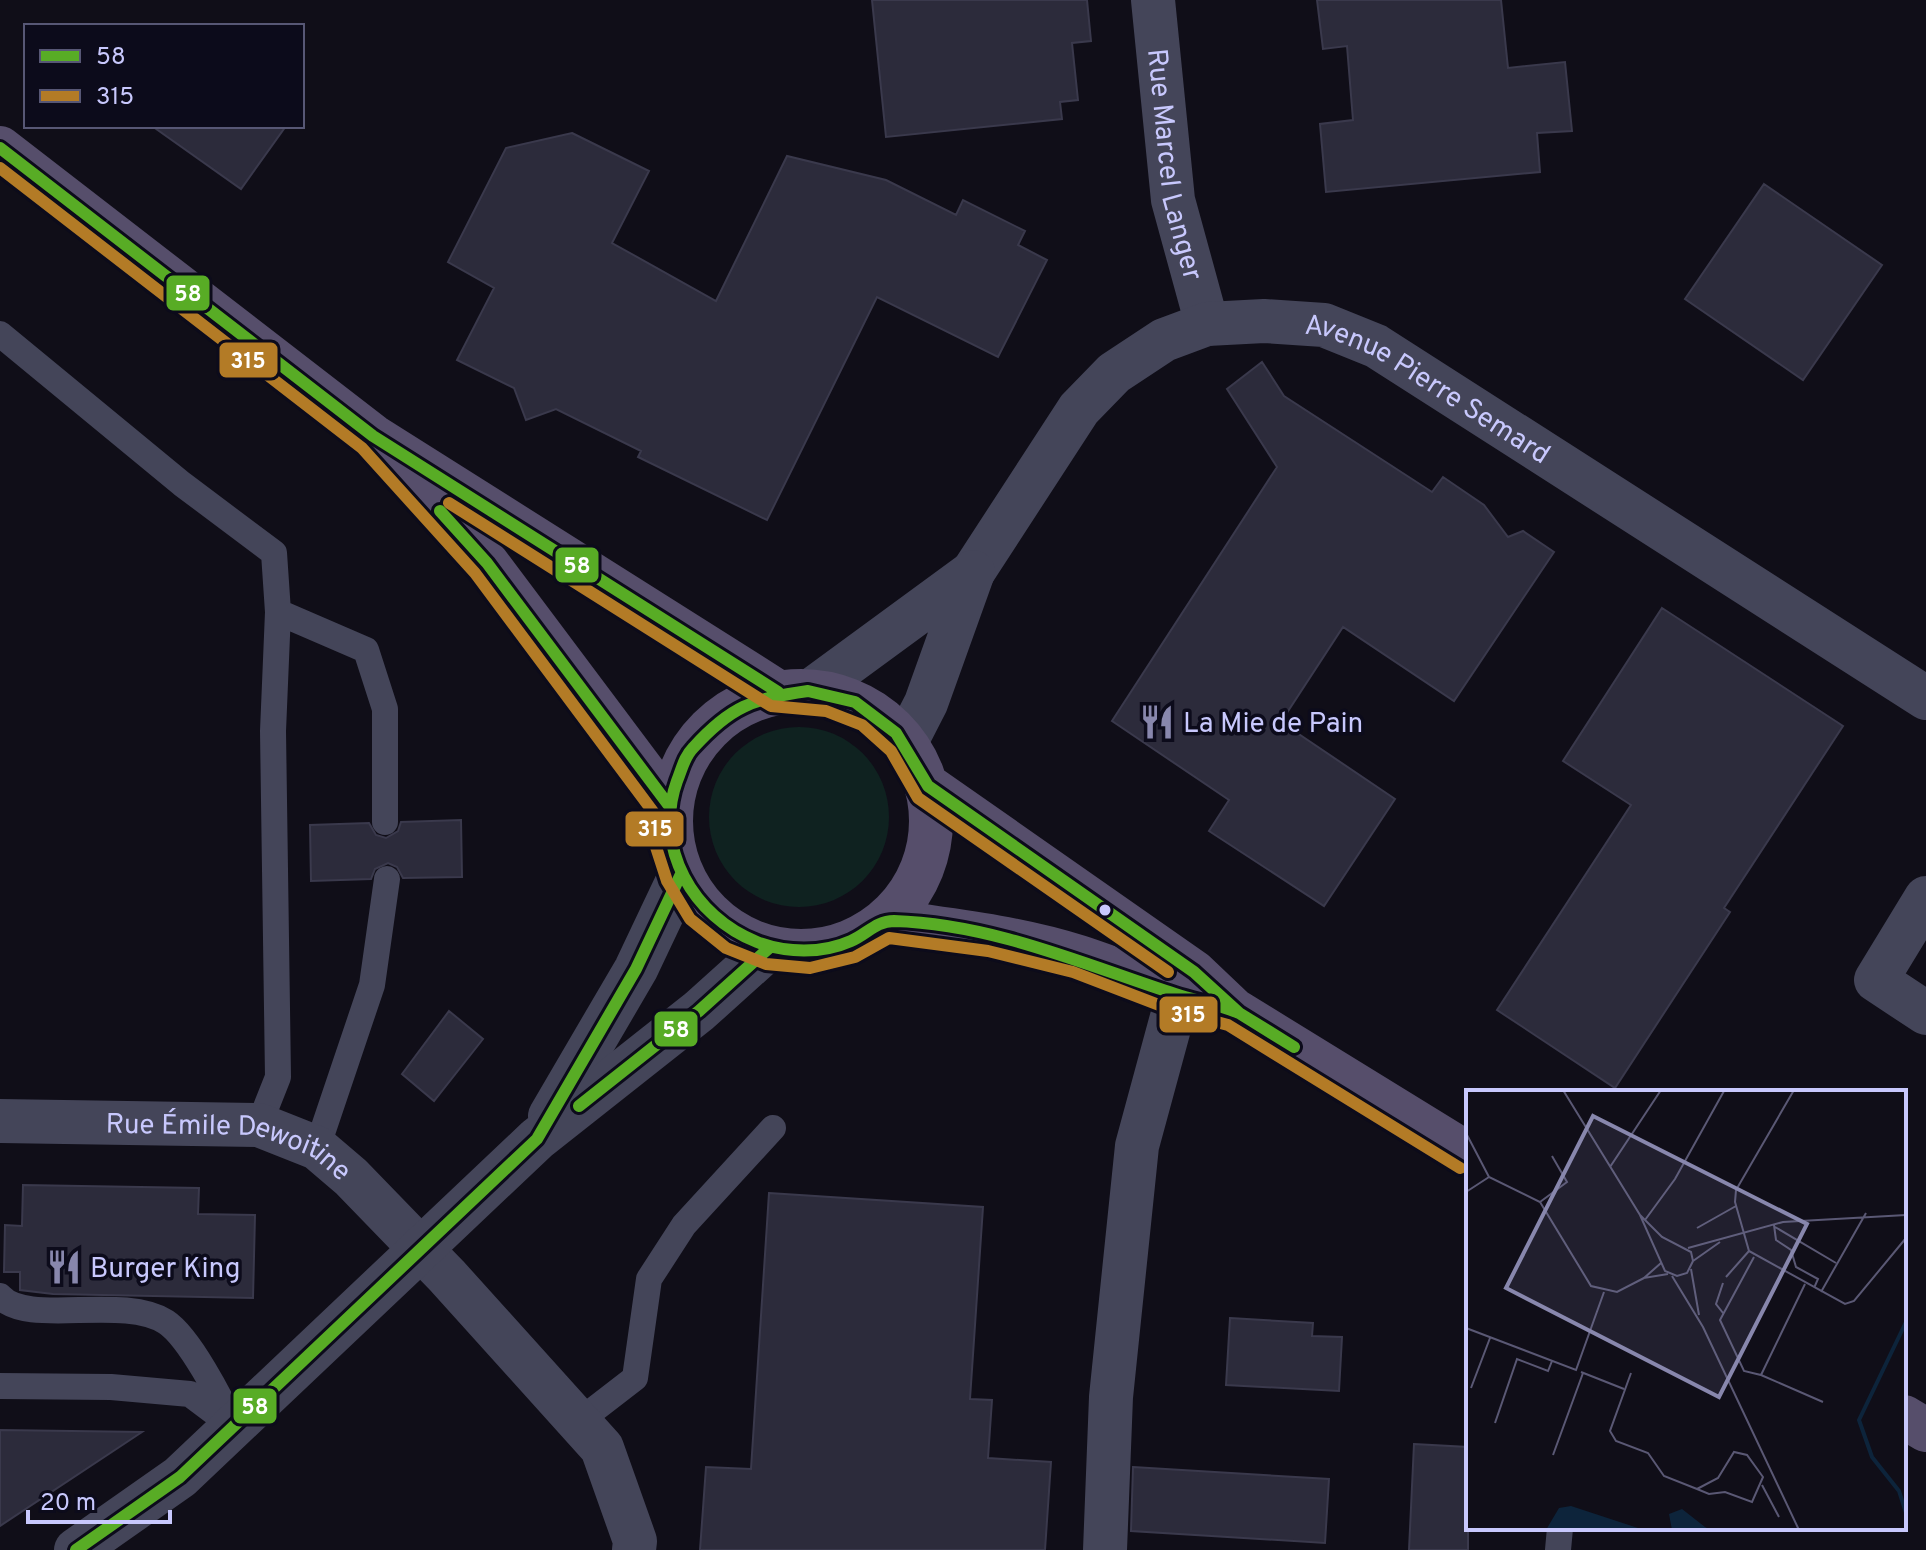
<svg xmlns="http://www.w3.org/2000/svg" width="1926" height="1550" viewBox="0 0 1926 1550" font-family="Overpass,sans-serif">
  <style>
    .green { fill: #0f2220 }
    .building { fill: #2c2b3b; stroke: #3a394c; stroke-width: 2 }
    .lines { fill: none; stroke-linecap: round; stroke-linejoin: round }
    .service { stroke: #444559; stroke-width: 26 }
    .minor { stroke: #444559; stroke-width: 44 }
    .primary { stroke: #564e6b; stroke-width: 44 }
    .bus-1-casing { stroke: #0c0b1b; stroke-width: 18 }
    .bus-2-casing { stroke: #0c0b1b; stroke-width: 18 }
    .bus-1 { stroke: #58ac25; stroke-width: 12 }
    .bus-2 { stroke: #b37b26; stroke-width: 12 }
    .bus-dot { fill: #c8c8fd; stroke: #0c0b1b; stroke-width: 3 }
    .labels { text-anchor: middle; stroke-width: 7; stroke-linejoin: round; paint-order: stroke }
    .street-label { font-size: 28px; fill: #c8c8fd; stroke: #0c0b1b }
    .poi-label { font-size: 28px; fill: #c8c8fd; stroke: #0c0b1b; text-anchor: start }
    .inset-river { fill: none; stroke: #0d243b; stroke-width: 4 }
    .inset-road { fill: none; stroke: #5a5874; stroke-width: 2 }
    .view { fill: #8887ad; fill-opacity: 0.15; stroke: #8887ad; stroke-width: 4 }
    .inset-edge { fill: none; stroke: #c8c8fd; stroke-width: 4 }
    .line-badge { stroke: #0c0b1b; stroke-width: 3 }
    .badge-label { font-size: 22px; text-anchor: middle; font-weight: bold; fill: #fff }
  </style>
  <rect width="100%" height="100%" fill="#100e18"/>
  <!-- green -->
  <path class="green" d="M709 817a90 90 0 1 1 180 0a90 90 0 1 1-180 0Z"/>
  <!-- building -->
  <path class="building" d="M872,0h215l4,41 -19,2 6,57 -18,2 2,17 -176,18z
    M1317,0h184l7,68 57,-6 7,69 -35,2 3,39 -214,20 -6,-68 33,-4 -6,-74 -24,3z
    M152,126h134l-45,63z
    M572,133l77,38 -37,72 104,58 71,-145 99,24 70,35 7,-15 62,31 -7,14 29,15 -49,97 -121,-60 -110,223 -129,-63 3,-6 -85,-42 -30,11 -12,-32 -57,-28 37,-72 -46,-26 58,-114z
    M1764,184l118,81 -79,115 -118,-81z
    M1262,362l22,34 148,96 11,-15 41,28 24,32 15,-6 31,21 -100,149 -111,-74 -62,95 114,77 -71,107 -115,-75 20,-31 -117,-79 165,-254 -50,-78z
    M1662,608l181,118 -119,182 6,4 -115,176 -118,-78 134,-205 -68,-44z
    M461,820l1,57 -59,1 -6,-11 -9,-4 -13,6 -4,10 -60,2 -1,-56 59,-2 7,12 10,3 12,-7 3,-9z
    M449,1011l34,28 -49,62 -32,-27z
    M23,1185l176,3 -1,26 57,1 -2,83 -200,-4 -33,-4v-18h-16l1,-47 17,1z
    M769,1193l214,14 -13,192 22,1 -4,58 63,4 -6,88h-345l6,-83 45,2z
    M1230,1318l83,5 -1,13 30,1 -3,54 -113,-6z
    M0,1430l142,2 -142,94z
    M1414,1444l54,3v103h-59z
    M1133,1467l196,12 -4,64 -194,-12z"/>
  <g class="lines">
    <!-- service -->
    <path class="service" d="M0,334l182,150 92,69 4,59 -5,119 5,346 -19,48
      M278,612l88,38 19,59v113
      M317,1148l55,-163 15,-106
      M0,1296c27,31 122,-2 166,26 23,15 56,78 67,104
      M0,1386l111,1 79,7 40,30
      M578,1422l57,-44 14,-99 35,-54 89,-97
      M1558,1550l2,-22"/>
    <!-- minor -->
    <g class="minor">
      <path id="s1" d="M1153,0l20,200 34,124"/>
      <path id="s2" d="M973,572l106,-163 35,-36 50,-33 43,-16 57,-3 60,4 52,21 550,352"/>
      <path d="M812,690l161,-118 -47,131 -20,39"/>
      <path d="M1926,898l-50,82 50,33"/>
      <path d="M550,1116l86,-147 45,-95"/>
      <path id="s3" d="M0,1121l259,4 58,23 34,29 96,99 155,172 33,93 -1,9"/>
      <path d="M76,1550l104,-73 357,-338 162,-128 70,-63"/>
      <path d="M1105,1550l6,-153 26,-251 41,-151"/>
    </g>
    <!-- primary -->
    <path class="primary" d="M0,148l373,288 405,256
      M407,473l80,90 183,244
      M671 821a130 130 0 1 1 260 0a130 130 0 1 1-260 0Z
      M928,786l266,186 40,38 234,144
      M886,921c64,9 130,16 193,36 49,16 95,36 145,50
      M1904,1417l22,13"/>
    <!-- bus-1 casing -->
    <g class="bus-1-casing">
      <path id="bus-1" d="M0,148l373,288 405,256
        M440,511l47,52 183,244
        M808,691l47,11 41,31 32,53 266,186 45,41c-21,-9 -43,-12 -64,-19 -92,-30 -182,-70 -281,-73 -18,0 -27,13 -43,20 -29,13 -65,12 -94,1 -64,-25 -104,-95 -80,-161 5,-12 7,-24 16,-33 38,-42 59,-49 115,-57z
        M1239,1013l55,34
        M1239,1013l55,34
        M579,1106l120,-95 70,-63
        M76,1550l104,-73 357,-338 99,-170 45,-95"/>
    </g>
    <!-- bus-2 casing -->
    <g class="bus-2-casing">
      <path id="bus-2" d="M0,168l362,280 113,125 179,240 1,31 12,37 23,38 36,29 40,16 44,4 45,-11 34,-19 99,13 85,21 99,38 56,15 232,143
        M449,503l322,203 55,5 36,14 29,26 27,47 250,174"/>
    </g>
    <!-- bus-1 -->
    <use href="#bus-1" class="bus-1"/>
    <!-- bus-2 -->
    <use href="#bus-2" class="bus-2"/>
  </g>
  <!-- icons -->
  <defs>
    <g id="restaurant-bare" transform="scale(2.76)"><path d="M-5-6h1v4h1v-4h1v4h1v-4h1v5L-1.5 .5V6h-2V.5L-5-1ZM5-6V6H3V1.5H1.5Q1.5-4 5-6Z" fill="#8887ad" stroke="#0c0b1b" stroke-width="2.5" paint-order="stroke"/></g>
  </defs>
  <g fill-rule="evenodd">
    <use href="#restaurant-bare" x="1157" y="722"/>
    <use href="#restaurant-bare" x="64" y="1267"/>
  </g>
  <!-- markers -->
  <circle class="bus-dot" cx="1105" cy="910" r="7"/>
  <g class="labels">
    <!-- street labels -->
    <g class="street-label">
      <text dy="10" stroke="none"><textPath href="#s1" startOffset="166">Rue Marcel Langer</textPath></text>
      <text dy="10" stroke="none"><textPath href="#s2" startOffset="588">Avenue Pierre Semard</textPath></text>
      <text dy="10" stroke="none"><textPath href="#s3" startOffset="234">Rue Émile Dewoitine</textPath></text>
    </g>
    <!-- poi labels -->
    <g class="poi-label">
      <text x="1183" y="732">La Mie de Pain</text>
      <text x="90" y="1277">Burger King</text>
    </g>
  </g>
  <!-- overview -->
  <g transform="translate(1466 1090)">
    <rect width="440" height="440" fill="#100e18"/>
    <path d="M105,416l73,24h-98l13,-22zM216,419l23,18 6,3h-39l-3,-16z" fill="#0d243b"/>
    <path class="inset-river" d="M440,232l-47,98 13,37 27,34 7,22"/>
    <path class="inset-road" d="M97,0l77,125 25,56 12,5 10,-3 6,-12 -2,-9 -29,-15 -22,-22M328,0l-58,100 -1,12 14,49 96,53 9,-3 52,-63M0,43l23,44 51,25 51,84 26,6 27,-14M144,77l51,-77M0,102l23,-15M74,112l27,-20 -15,-26M179,130l30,-41 49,-88M308,135l2,15 15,10 5,17 22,12 -4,9M309,137l61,36M231,138l39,-22M222,158l95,-26 123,-7M288,167l-34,63 24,51 17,4 44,-91M227,171l27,-19M195,173l-17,15 24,-4M225,179l8,46M206,186l31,51 96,203M260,187l23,-26M257,193l-7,21 7,9M355,202l45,-79M0,238l110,42 28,-78M115,282l43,17M165,283l-21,58 6,10 32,12 16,23 33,13 12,5 16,-2 27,10 11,-25 -16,-22 -13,-3 -16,26 -21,11M295,285l62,27M5,298l19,-50M29,333l22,-64 31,12 4,-10M87,365l30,-82M296,395l17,32"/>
    <path class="view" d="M127,26l214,108 -88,173 -213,-109z"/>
    <rect width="440" height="440" class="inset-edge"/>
  </g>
  <g class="line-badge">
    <rect x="165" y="274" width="46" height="38" rx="8" fill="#58ac25"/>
    <rect x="218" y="341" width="61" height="38" rx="8" fill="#b37b26"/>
    <rect x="554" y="546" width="46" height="38" rx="8" fill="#58ac25"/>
    <rect x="624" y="810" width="61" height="38" rx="8" fill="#b37b26"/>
    <rect x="1158" y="995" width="61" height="39" rx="8" fill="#b37b26"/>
    <rect x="653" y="1010" width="46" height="38" rx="8" fill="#58ac25"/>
    <rect x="232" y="1387" width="46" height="38" rx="8" fill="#58ac25"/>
  </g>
  <g class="badge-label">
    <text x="188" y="301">58</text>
    <text x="248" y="368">315</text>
    <text x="577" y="573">58</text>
    <text x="655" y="836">315</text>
    <text x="1188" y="1022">315</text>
    <text x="676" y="1037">58</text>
    <text x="255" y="1414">58</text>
  </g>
  <!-- legend -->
  <rect x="24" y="24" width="280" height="104" fill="#0c0b1b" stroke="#575775" stroke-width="2"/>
  <rect x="40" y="50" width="40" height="12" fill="#58ac25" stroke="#575775" stroke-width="2"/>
  <text x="96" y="64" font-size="24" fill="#c8c8fd">58</text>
  <rect x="40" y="90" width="40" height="12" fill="#b37b26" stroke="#575775" stroke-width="2"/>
  <text x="96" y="104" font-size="24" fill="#c8c8fd">315</text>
  <!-- scale -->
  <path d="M28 1510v12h142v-12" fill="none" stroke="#c8c8fd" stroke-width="4"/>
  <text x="40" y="1510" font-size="24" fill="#c8c8fd" stroke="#0c0b1b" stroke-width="6" paint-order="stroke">20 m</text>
</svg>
